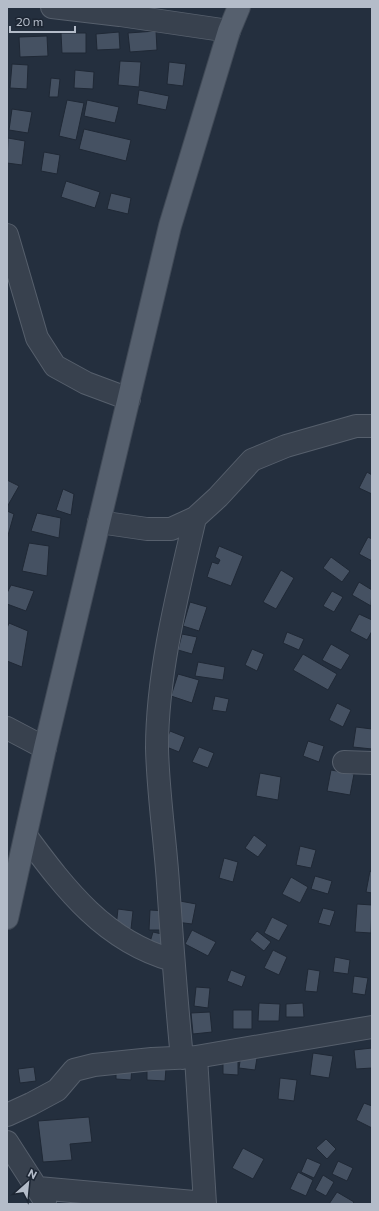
<svg xmlns="http://www.w3.org/2000/svg" width="379" height="1211" viewBox="0 0 379 1211" font-family="Commissioner,sans-serif">
  <style>
    .building { fill: #455162; stroke: #1f2835 }
    .lines { fill: none; stroke-linecap: round; stroke-linejoin: round }
    .street-casing { stroke: #565f6c; stroke-width: 24 }
    .primary-casing { stroke: #414a57; stroke-width: 24 }
    .street { stroke: #38414e; stroke-width: 22 }
    .primary { stroke: #56606e; stroke-width: 22 }
  </style>
  <rect width="100%" height="100%" fill="#242f3e"/>
  <!-- building -->
  <path class="building" d="M156,31l1,19 -27,2 -2,-19z
    M119,32l1,17 -23,1 -1,-16z
    M61,33h25v20h-24z
    M47,36l1,20 -28,1 -1,-20z
    M120,61l21,1 -2,25 -21,-2z
    M169,62l17,2 -3,22 -16,-2z
    M12,64l16,1 -1,24 -17,-1z
    M75,70l19,2 -1,17 -19,-1z
    M51,78l9,1 -2,18h-9z
    M139,90l30,6 -3,14 -29,-6z
    M67,100l17,3 -8,37 -17,-4z
    M87,100l32,7 -4,16 -31,-7z
    M12,109l20,3 -4,21 -19,-3z
    M84,129l47,11 -5,21 -47,-12z
    M8,138l17,3 -3,24 -15,-2z
    M44,152l16,3 -3,19 -16,-3z
    M66,181l34,11 -5,16 -34,-11z
    M111,193l20,5 -3,16 -21,-5z
    M367,472l5,3v19l-13,-6z
    M7,480l12,6 -12,21z
    M63,489l11,5 -3,21 -15,-5z
    M7,511l7,3 -7,25z
    M37,513l24,5 -2,20 -28,-7z
    M368,537l4,2v22l-13,-7z
    M29,543l20,3 -2,30 -25,-5z
    M219,546l24,10 -12,30 -24,-9 5,-15 6,2 2,-4 -5,-3z
    M331,557l19,14 -8,11 -19,-14z
    M281,570l13,8 -18,31 -13,-7z
    M359,582l13,8 -1,16 -19,-11z
    M11,585l23,6 -8,20 -19,-7v-11z
    M332,591l11,6 -9,15 -11,-6z
    M190,602l17,5 -8,24 -16,-5z
    M359,614l13,6v11l-5,9 -17,-9z
    M9,623l19,8 -6,36 -15,-6v-33z
    M287,632l17,7 -5,11 -16,-7z
    M182,634l15,3 -5,17 -14,-4z
    M331,644l19,11 -9,15 -19,-10z
    M252,649l12,5 -7,17 -12,-6z
    M303,654l34,20 -9,16 -35,-20z
    M198,662l27,5 -2,13 -28,-4z
    M178,674l21,6 -7,23 -21,-7z
    M215,696l14,3 -3,13 -14,-2z
    M337,703l14,7 -8,17 -14,-7z
    M356,727l16,2v20l-19,-2z
    M170,731l15,6 -6,15 -15,-6z
    M308,741l16,5 -5,16 -16,-6z
    M199,747l15,6 -6,15 -16,-6z
    M331,770l23,4 -4,21 -23,-4z
    M260,773l21,4 -3,23 -22,-4z
    M254,835l13,10 -9,12 -13,-9z
    M300,846l16,4 -5,18 -15,-3z
    M224,858l14,4 -5,20 -14,-4z
    M370,871l2,1v21l-6,-1z
    M315,876l17,5 -4,13 -17,-5z
    M291,877l17,10 -8,16 -18,-9z
    M180,901l16,3 -4,20 -16,-2z
    M357,904l15,1 -1,28 -16,-1z
    M323,908l12,3 -5,15 -12,-3z
    M118,909l15,2 -2,18 -15,-2z
    M150,910l17,1 -1,19h-17z
    M272,917l16,8 -9,16 -15,-8z
    M192,930l24,12 -8,14 -23,-12z
    M257,931l14,11 -7,9 -14,-11z
    M153,932l13,3 -2,11 -14,-4z
    M273,950l14,7 -8,18 -15,-7z
    M335,957l15,3 -2,14 -15,-2z
    M308,969l12,2 -3,21 -12,-1z
    M231,970l15,6 -4,11 -15,-6z
    M354,976l14,2 -3,17 -13,-2z
    M196,987l14,1 -2,20 -14,-2z
    M259,1003l21,1 -1,17h-21z
    M303,1003l1,14h-18v-13z
    M233,1010h19v19h-19z
    M210,1012l2,20 -19,2 -2,-21z
    M372,1048v20l-16,1 -2,-19z
    M313,1053l20,3 -4,22 -19,-3z
    M241,1055l16,3 -2,12 -16,-2z
    M223,1059l15,1v15l-15,-1z
    M116,1065l16,1 -1,14 -15,-1z
    M34,1067l2,14 -16,2 -2,-14z
    M147,1067l19,1 -1,13 -18,-1z
    M280,1078l17,2 -3,21 -16,-2z
    M364,1103l8,3v22l-16,-8z
    M89,1117l3,25 -22,2 2,16 -29,2 -5,-41z
    M326,1139l10,10 -9,10 -11,-11z
    M243,1148l21,11 -11,20 -21,-11z
    M307,1158l14,6 -7,14 -13,-6z
    M338,1161l15,7 -6,13 -15,-7z
    M298,1172l15,8 -7,16 -16,-7z
    M323,1175l11,7 -8,14 -11,-6z
    M337,1192l17,10 -2,2h-23z"/>
  <g class="lines">
    <!-- street casing -->
    <g class="street-casing">
      <path id="street" d="M52,7l68,8 109,16
        M7,235l30,103 18,28 31,17 43,16
        M99,522l48,7h24l24,-11 23,-21 34,-37 34,-14 70,-20h16
        M7,728l38,20
        M344,762l28,1
        M26,836c40,54 79,105 146,124
        M196,1057l9,147
        M182,1058c-6,-59 -10,-117 -14,-175 -3,-45 -10,-90 -11,-135 0,-75 21,-157 38,-230
        M7,1115l24,-11 26,-14 17,-20 20,-5 58,-6 44,-2 176,-30
        M7,1142l38,59
        M38,1188l167,15"/>
    </g>
    <!-- primary casing -->
    <g class="primary-casing">
      <path id="primary" d="M7,918l38,-170 125,-522 59,-195 10,-24"/>
    </g>
    <!-- street -->
    <use href="#street" class="street"/>
    <!-- primary -->
    <use href="#primary" class="primary"/>
  </g>
  <!-- border -->
  <rect width="379" height="1211" fill="none" stroke="#b4bcc9" stroke-width="16"/>
  <!-- north arrow -->
  <g transform="translate(28 1183) rotate(27)" stroke="#1d2633" stroke-width="3" paint-order="stroke">
  <path d="M0-3L7 15L0 10L-7 15Z" fill="#b4bcc9"/>
  <text y="-6" font-size="11" font-weight="bold" text-anchor="middle" fill="#b4bcc9">N</text>
  </g>
  <!-- scale -->
  <path d="M10 26v6h65v-6" fill="none" stroke="#b4bcc9" stroke-width="2"/>
  <text x="16" y="26" font-size="12" fill="#b4bcc9" stroke="#1d2633" stroke-width="3" paint-order="stroke">20 m</text>
</svg>
